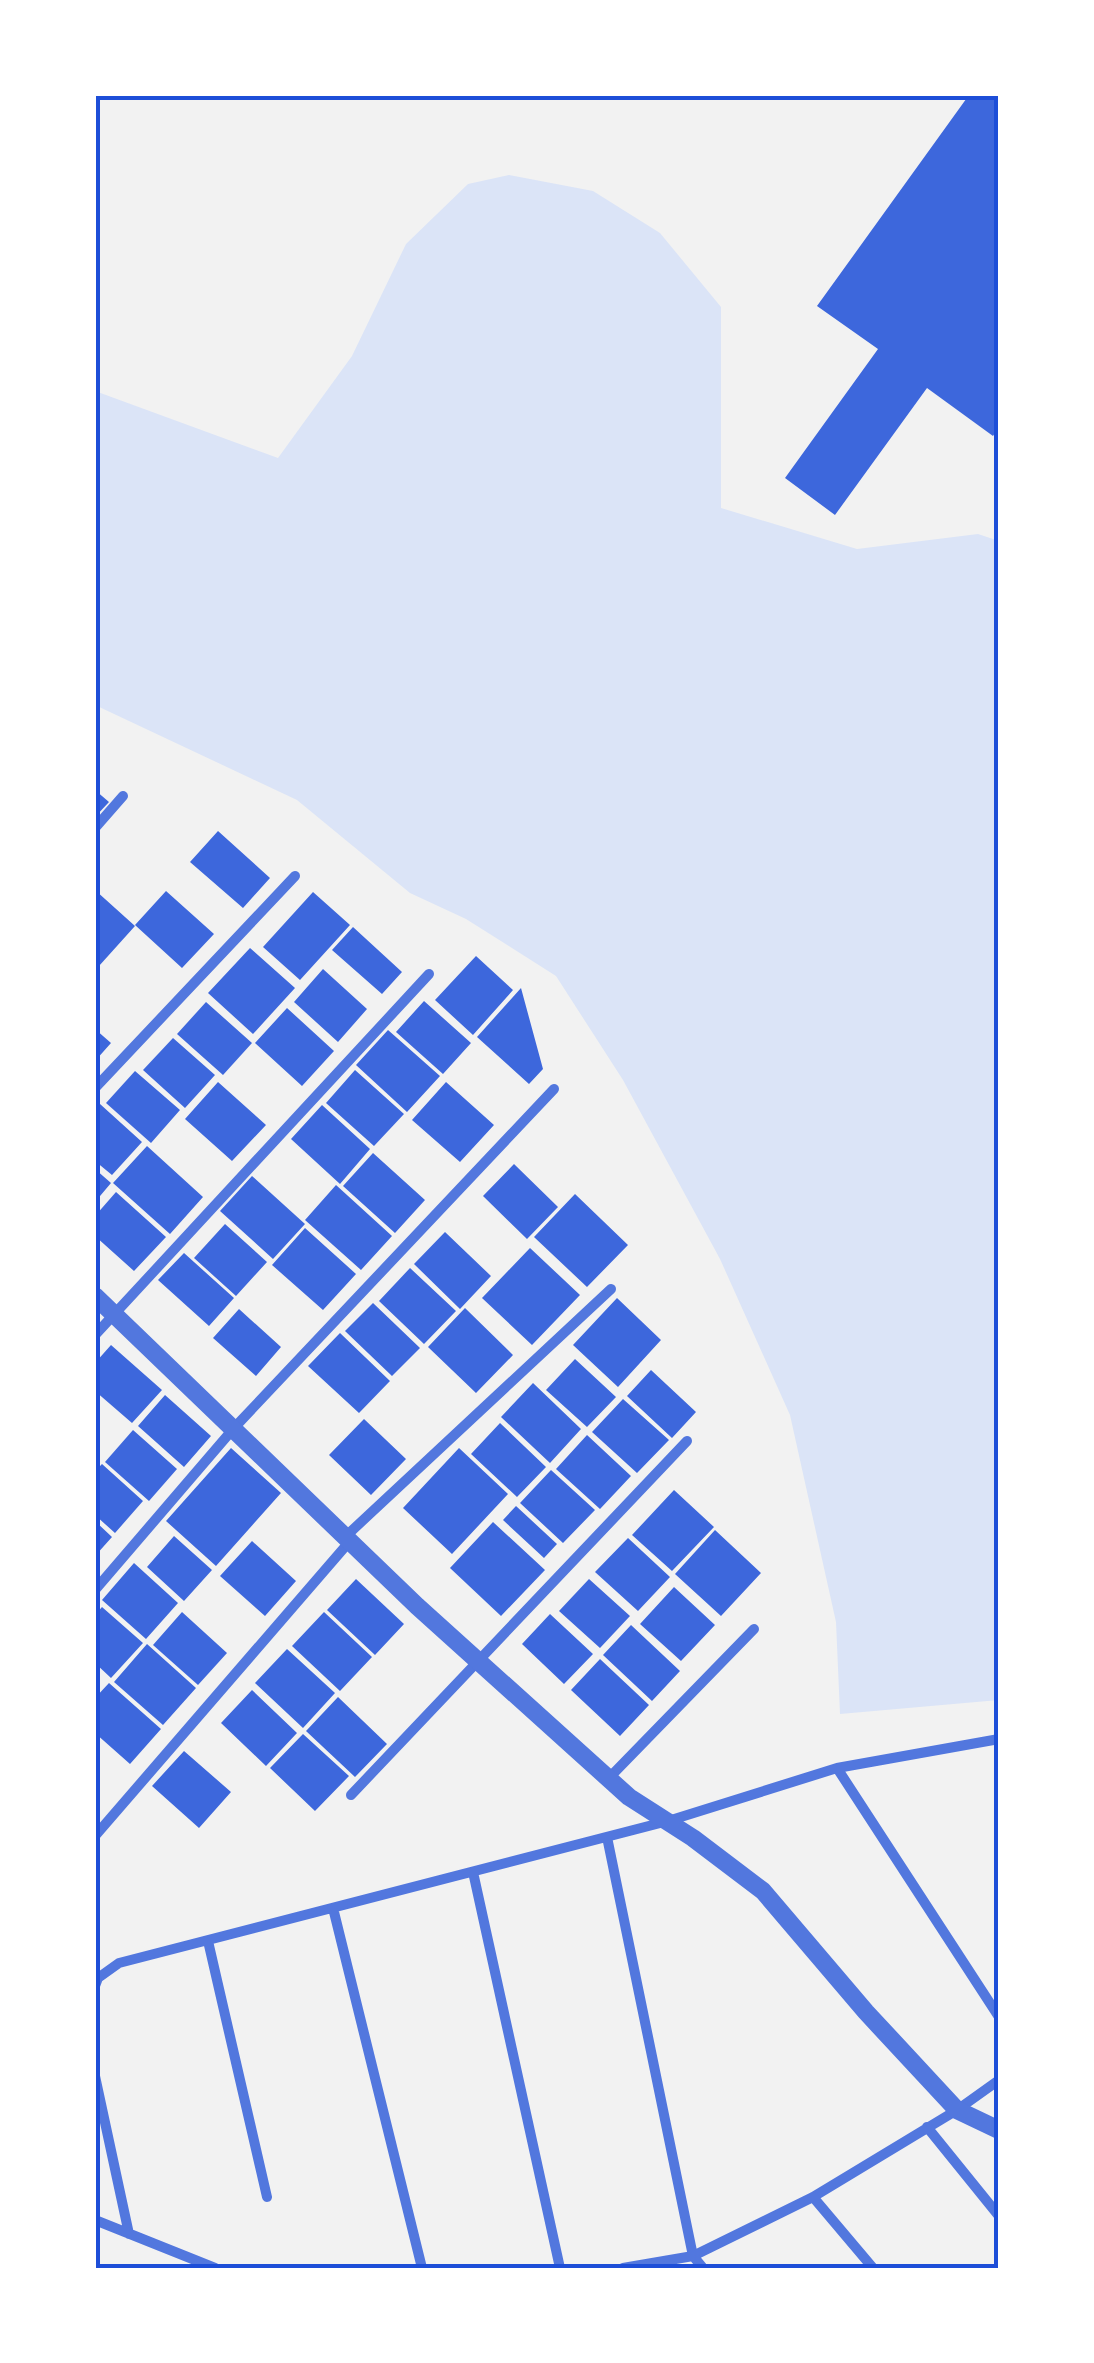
<svg xmlns="http://www.w3.org/2000/svg" width="1094" height="2363" viewBox="0 0 1094 2363" font-family="'Times New Roman',serif">
  <style>
    .green { fill: #dbe4f7 }
    .building { fill: #3d67dc }
    .lines { fill: none; stroke-linecap: round; stroke-linejoin: round }
    .minor { stroke: #5277de; stroke-width: 10 }
    .tertiary { stroke: #5277de; stroke-width: 18 }
    .neatline { fill: none; stroke: #1d4ed8; stroke-width: 4 }
  </style>
  <rect width="100%" height="100%" fill="#f2f2f2"/>
  <!-- green -->
  <path class="green" d="M509,175l84,16 67,42 61,74v201l136,41 121,-15 21,7v1159l-159,14 -4,-92 -46,-207 -70,-156 -97,-179 -67,-104 -90,-57 -56,-26 -113,-93 -202,-95v-314l183,67 74,-102 54,-112 62,-60z"/>
  <!-- building -->
  <path class="building" d="M969,95h30v332l-6,9 -66,-48 -92,127 -50,-37 93,-129 -61,-43z
    M95,790l14,12 -14,15z
    M218,831l52,47 -27,30 -53,-46z
    M95,890l40,36 -36,40 -4,-3z
    M166,891l48,43 -32,34 -47,-43z
    M313,892l37,33 -50,55 -37,-33z
    M353,927l49,45 -20,22 -50,-44z
    M250,948l45,40 -42,46 -45,-41z
    M476,956l37,34 -40,45 -38,-35z
    M323,969l44,40 -29,33 -44,-40z
    M521,988l22,81 -14,15 -52,-47z
    M424,1001l47,42 -28,31 -47,-42z
    M206,1002l46,41 -29,32 -46,-41z
    M287,1008l47,43 -32,35 -47,-43z
    M95,1029l16,14 -16,18z
    M388,1030l52,46 -33,36 -51,-47z
    M173,1038l42,37 -30,33 -42,-38z
    M355,1070l49,44 -30,32 -48,-43z
    M135,1071l45,39 -29,33 -45,-40z
    M218,1082l48,43 -34,36 -47,-42z
    M446,1082l48,43 -34,37 -48,-42z
    M100,1104l42,38 -30,33 -17,-14v-51z
    M322,1105l48,44 -30,35 -49,-45z
    M147,1146l56,51 -33,37 -57,-51z
    M373,1153l52,47 -30,33 -52,-47z
    M514,1164l44,43 -31,32 -44,-43z
    M95,1169l16,14 -16,19z
    M252,1176l53,48 -32,35 -53,-48z
    M336,1185l56,51 -31,34 -56,-50z
    M116,1192l50,45 -32,34 -39,-35v-20z
    M575,1194l53,51 -41,42 -53,-50z
    M225,1224l42,38 -31,34 -42,-38z
    M305,1228l51,46 -33,36 -51,-45z
    M445,1232l46,44 -31,33 -46,-45z
    M530,1248l50,47 -48,50 -50,-47z
    M184,1253l50,45 -25,28 -51,-46z
    M410,1268l46,43 -32,33 -45,-43z
    M617,1298l44,42 -43,47 -45,-42z
    M373,1303l47,45 -28,28 -47,-45z
    M465,1308l48,47 -37,38 -48,-46z
    M239,1309l42,38 -25,29 -43,-38z
    M340,1333l50,48 -31,32 -51,-47z
    M111,1345l51,45 -30,33 -37,-32v-28z
    M575,1359l41,38 -29,30 -41,-37z
    M651,1370l45,42 -24,26 -45,-42z
    M533,1383l48,46 -31,34 -49,-46z
    M165,1395l46,41 -27,31 -46,-41z
    M623,1399l46,41 -32,33 -45,-41z
    M364,1419l42,40 -35,36 -42,-40z
    M500,1423l46,44 -29,30 -46,-43z
    M133,1430l44,39 -28,32 -44,-39z
    M587,1435l44,41 -31,33 -44,-40z
    M231,1448l50,45 -65,73 -50,-45z
    M459,1448l49,46 -56,60 -49,-46z
    M102,1464l41,37 -28,32 -20,-18v-44z
    M551,1470l44,40 -32,33 -43,-40z
    M674,1490l40,37 -42,44 -40,-36z
    M516,1506l41,38 -13,14 -41,-38z
    M95,1521l17,16 -17,19z
    M493,1522l52,48 -44,46 -51,-48z
    M715,1530l46,43 -40,43 -46,-42z
    M174,1536l38,34 -28,31 -37,-34z
    M628,1538l42,39 -32,34 -43,-39z
    M252,1541l44,40 -31,35 -45,-40z
    M134,1563l44,40 -32,36 -44,-39z
    M356,1579l48,45 -29,31 -48,-45z
    M589,1579l41,37 -30,32 -41,-37z
    M674,1587l41,38 -34,36 -41,-37z
    M102,1607l41,36 -32,35 -16,-15v-48z
    M182,1612l45,41 -29,32 -45,-40z
    M324,1612l48,45 -32,34 -48,-45z
    M550,1614l43,40 -29,30 -42,-40z
    M631,1625l49,46 -28,30 -49,-46z
    M147,1644l49,44 -33,37 -49,-43z
    M287,1649l48,44 -32,35 -48,-45z
    M600,1659l49,46 -29,31 -49,-46z
    M109,1683l52,46 -31,35 -35,-31v-35z
    M252,1690l45,43 -31,33 -45,-43z
    M338,1697l49,47 -32,33 -49,-46z
    M303,1734l46,42 -34,35 -45,-43z
    M184,1751l47,41 -32,36 -47,-42z"/>
  <g class="lines">
    <!-- minor -->
    <path class="minor" d="M95,828l28,-32
      M95,1088l200,-212
      M95,1335l334,-361
      M345,1537l266,-248
      M95,1590l139,-162 320,-339
      M837,1768l162,-29
      M608,1779l146,-150
      M351,1795l336,-354
      M95,1836l255,-295
      M607,1837l86,419 10,12
      M473,1872l87,396
      M333,1908l89,360
      M208,1941l59,256
      M95,1986l3,-8 21,-15 549,-142 169,-53 162,249
      M95,2076l34,158
      M927,2127l72,89
      M813,2197l60,71
      M95,2220l120,48
      M623,2268l70,-12 120,-59 144,-87 42,-30"/>
    <!-- tertiary -->
    <path class="tertiary" d="M95,1296l322,310 212,191 64,41 70,53 103,121 91,98 42,20"/>
  </g>
  <!-- border -->
  <rect width="1094" height="2363" fill="none" stroke="#ffffff" stroke-width="195"/>
  <rect x="98" y="98" width="898" height="2168" class="neatline"/>
</svg>
